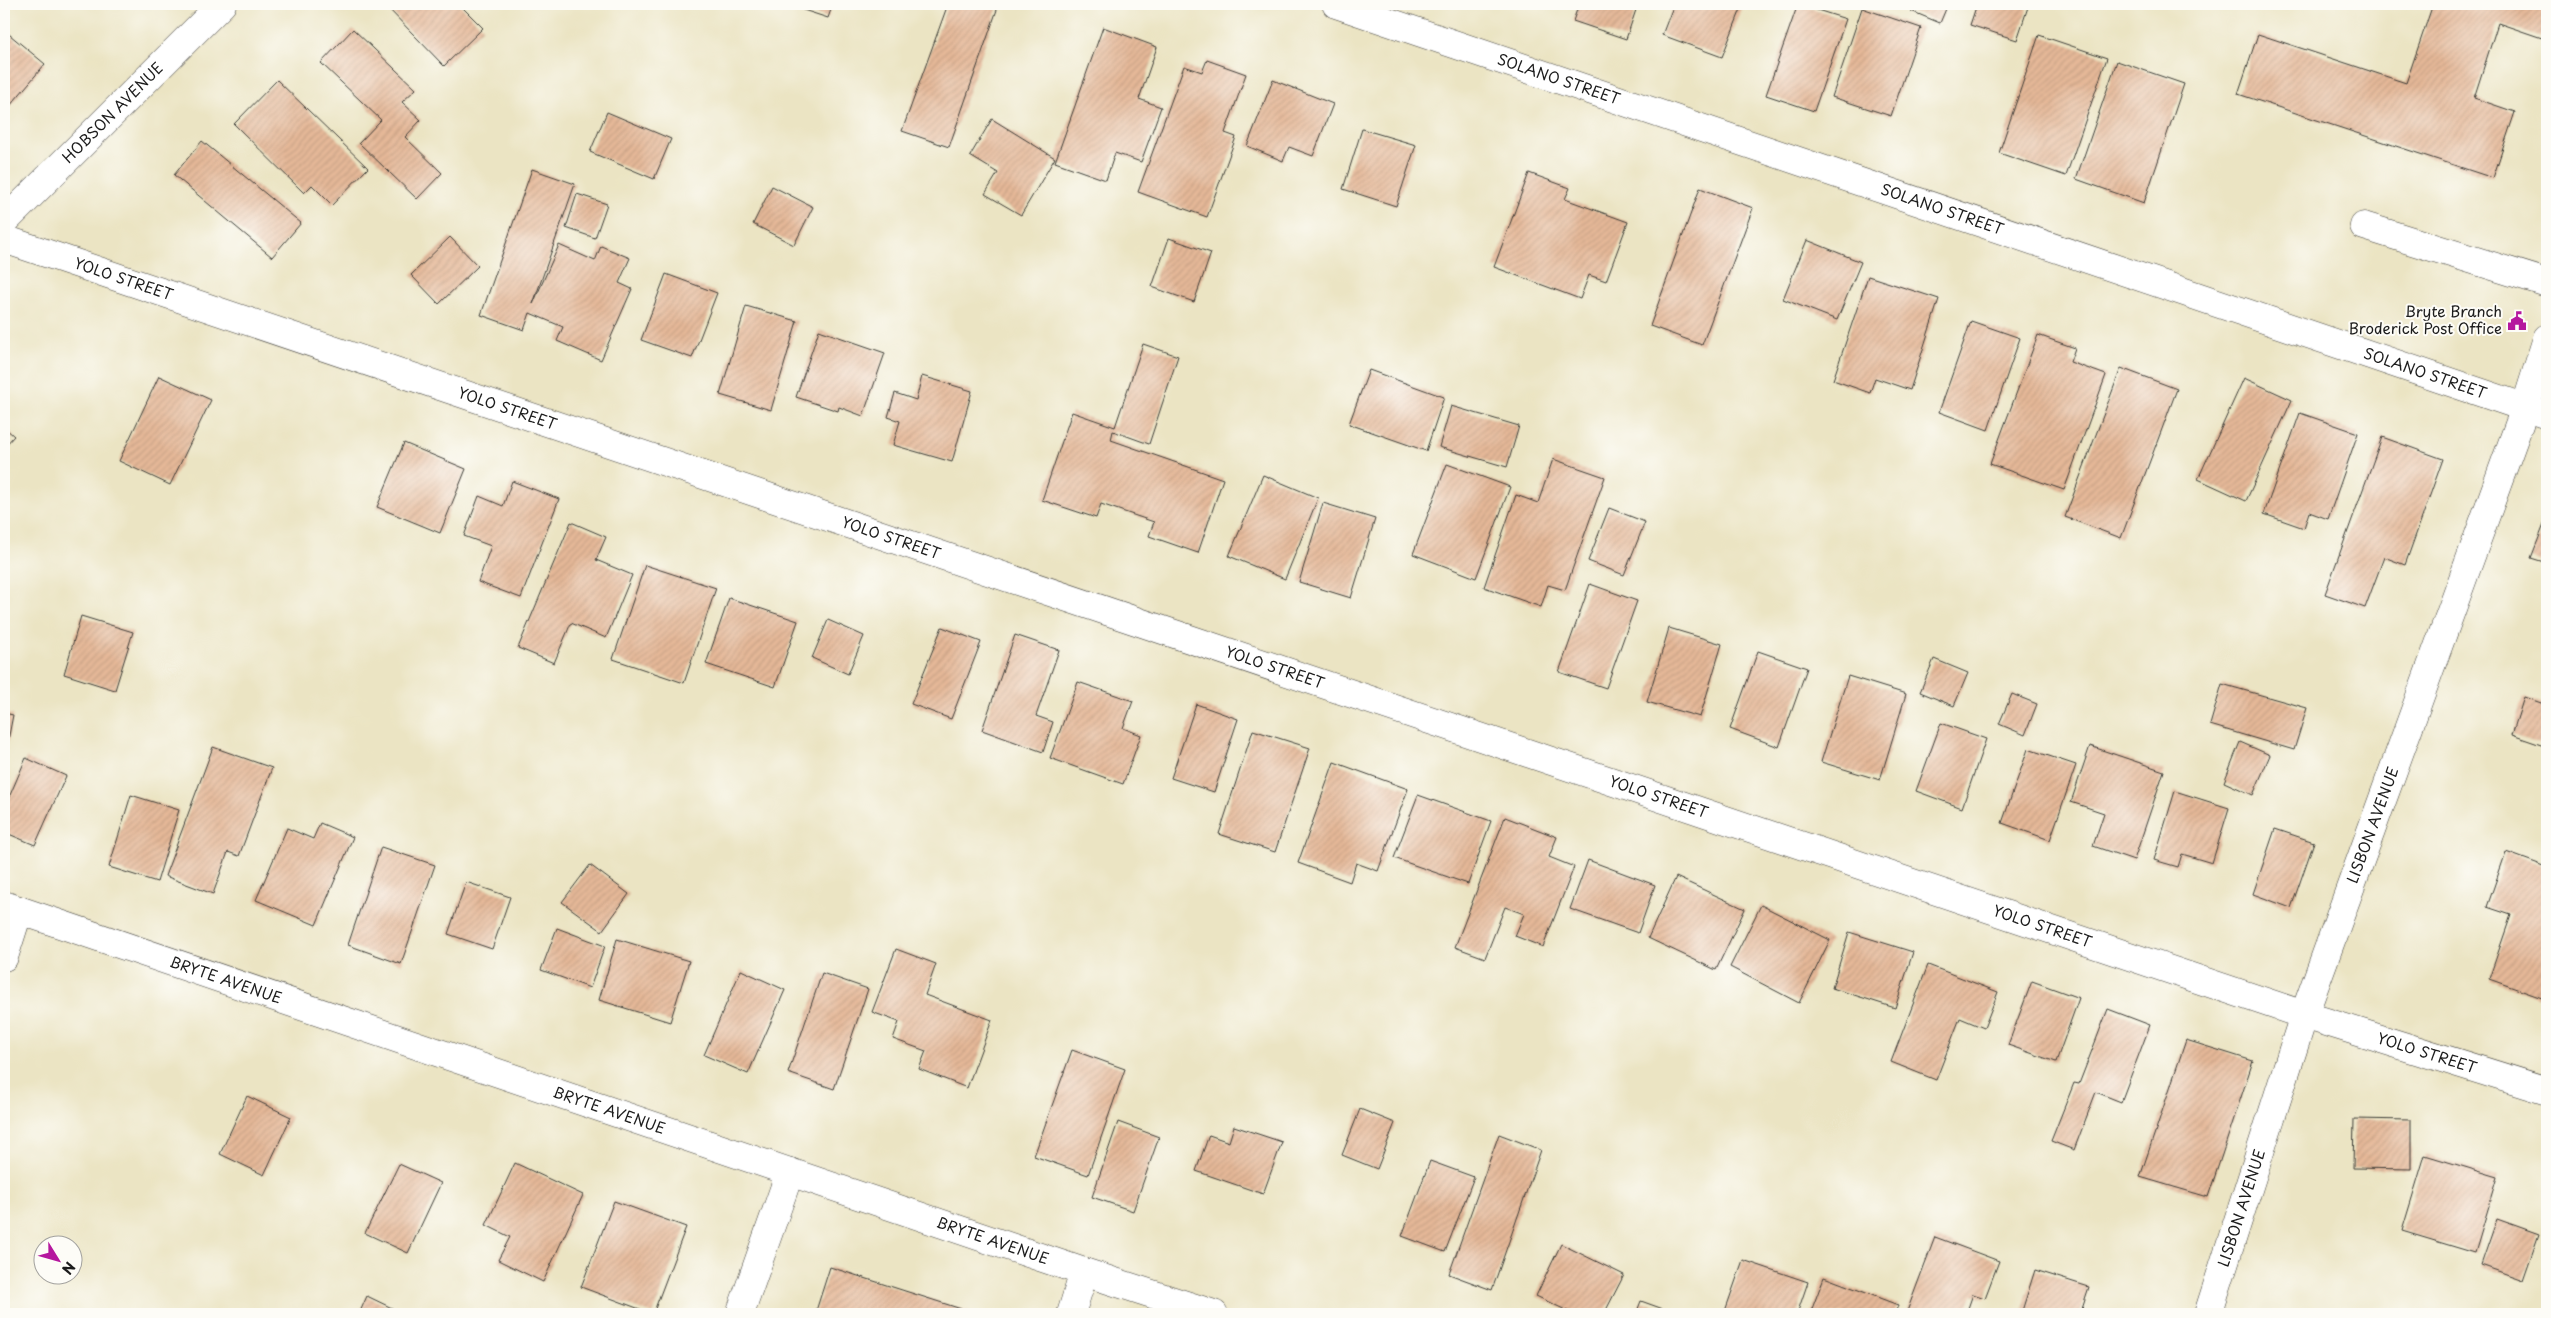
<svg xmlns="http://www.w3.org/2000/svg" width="2551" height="1318" viewBox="0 0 2551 1318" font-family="'Playpen Sans',sans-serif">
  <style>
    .building { fill: url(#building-hatch) }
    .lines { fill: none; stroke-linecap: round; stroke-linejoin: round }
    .minor-casing { stroke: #3b3a35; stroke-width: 29 }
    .minor { stroke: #fff; stroke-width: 28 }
    .labels { text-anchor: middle; stroke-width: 4; stroke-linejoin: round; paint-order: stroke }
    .street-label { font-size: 15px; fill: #1c1c1c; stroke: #fdfcf7 }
    .poi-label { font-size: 15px; fill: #1c1c1c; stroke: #fdfcf7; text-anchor: end }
  </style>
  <defs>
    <pattern id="building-hatch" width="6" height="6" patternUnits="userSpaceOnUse" patternTransform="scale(1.25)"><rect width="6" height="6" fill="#e5b898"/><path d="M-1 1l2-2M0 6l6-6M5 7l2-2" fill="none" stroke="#c49e82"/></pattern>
  </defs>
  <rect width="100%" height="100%" fill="#fdfcf7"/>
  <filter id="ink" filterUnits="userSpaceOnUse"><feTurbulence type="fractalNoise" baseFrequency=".02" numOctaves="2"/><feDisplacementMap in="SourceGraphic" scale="10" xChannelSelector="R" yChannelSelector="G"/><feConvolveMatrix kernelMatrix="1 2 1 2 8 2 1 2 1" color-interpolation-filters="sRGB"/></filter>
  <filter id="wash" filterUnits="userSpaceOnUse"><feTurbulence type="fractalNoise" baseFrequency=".0096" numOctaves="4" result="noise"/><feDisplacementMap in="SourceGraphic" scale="20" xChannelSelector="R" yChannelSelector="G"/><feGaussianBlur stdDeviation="1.12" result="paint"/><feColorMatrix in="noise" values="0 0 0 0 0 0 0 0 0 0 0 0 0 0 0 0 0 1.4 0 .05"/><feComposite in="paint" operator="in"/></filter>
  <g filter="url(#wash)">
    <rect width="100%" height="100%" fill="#ebe4c3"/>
    <g id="blocks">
      <!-- building -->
      <path class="building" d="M384,4h75l24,24 -39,38z
        M785,4h48l-5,14z
        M948,4h51l-50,143 -47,-16z
        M1579,4h59l-12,35 -53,-18z
        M1674,4h69l-21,53 -60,-22z
        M1798,4l48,15 -32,92 -48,-16z
        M1914,4h34l-8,19 -29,-12z
        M1977,4h52l-12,36 -47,-15z
        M2433,4h114v18l-5,16 -44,-15 -24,75 41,14 -22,66 -255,-84 20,-60 148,49z
        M1862,8l59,20 -30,88 -59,-19z
        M1103,27l54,20 -18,52 22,8 -20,55 -26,-9 -9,27 -51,-18z
        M353,29l63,60 -14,13 19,18 -16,17 37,36 -25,26 -58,-56 22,-23 -60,-57z
        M4,30l41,34 -41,49z
        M2039,35l68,23 -41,118 -67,-23z
        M1207,60l39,14 -21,59 11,4 -29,80 -69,-25 46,-126 18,6z
        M2117,61l67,23 -40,119 -68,-24z
        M277,80l91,88 -36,37 -20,-20 -8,8 -70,-69z
        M1273,80l60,24 -20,52 -24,-9 -6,14 -36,-15z
        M607,112l64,27 -17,40 -64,-27z
        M992,119l63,39 -34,57 -36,-21 13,-21 -28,-17z
        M1362,129l54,16 -20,61 -53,-17z
        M202,141l99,82 -29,34 -98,-82z
        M532,169l43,15 -42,120 26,-59 36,16 6,-15 29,12 -11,25 13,6 -31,71 -44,-19 6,-14 -33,-14 -6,17 -43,-15z
        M1529,173l41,15 -5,11 63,23 -22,59 -17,-6 -9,24 -86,-32z
        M772,186l41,21 -19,38 -41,-21z
        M1700,188l53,20 -51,137 -52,-19z
        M577,194l30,10 -12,34 -29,-10z
        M450,237l28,29 -39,38 -28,-29z
        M1169,238l42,15 -17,49 -42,-15z
        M1807,240l54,22 -24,58 -54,-21z
        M666,274l51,19 -25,65 -51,-18z
        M1868,276l71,23 -29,91 -35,-12 -5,15 -37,-13z
        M746,306l51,15 -26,89 -51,-15z
        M1971,321l49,17 -32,92 -49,-18z
        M819,330l66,23 -22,63 -24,-9 -1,4 -42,-14z
        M2038,335l37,13 -5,14 36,13 -42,115 -74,-26z
        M1143,344l35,12 -29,88 -36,-13 -2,9 112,39 -25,74 -49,-17 5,-14 -53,-18 -5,14 -54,-18 30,-88 43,15z
        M2121,368l56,21 -56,149 -56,-21z
        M1369,370l75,27 -18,54 -77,-27z
        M159,376l52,24 -41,85 -51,-24z
        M922,376l50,15 -20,71 -59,-17 7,-24 -12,-4 7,-24 21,7z
        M2244,378l48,22 -46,101 -48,-22z
        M1451,406l68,20 -12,41 -68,-20z
        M2300,413l58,20 -30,86 -19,-7 -5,16 -40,-14z
        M4,427l10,9 -10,11z
        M2382,437l61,22 -38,106 -21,-8 -19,51 -40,-14z
        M404,443l62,26 -26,64 -63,-26z
        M1553,459l52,18 -40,113 -17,-5 -7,22 -57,-20 32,-92 22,8z
        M1447,464l63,23 -34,91 -63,-24z
        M1263,475l55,23 -33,81 -56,-23z
        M512,481l47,18 -38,99 -43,-16 13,-36 -27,-10 15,-40 24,10z
        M1323,503l52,16 -24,79 -52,-16z
        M1609,508l36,14 -21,53 -36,-14z
        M571,522l35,15 -10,23 36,15 -26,63 -35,-15 -17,40 -36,-15z
        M2545,522h2v41l-16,-5z
        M645,565l71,23 -32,95 -71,-24z
        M1590,584l47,17 -31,87 -47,-16z
        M729,598l69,23 -23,66 -69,-23z
        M81,616l52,16 -18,58 -51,-16z
        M828,620l36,16 -16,38 -36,-16z
        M942,627l39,15 -30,77 -40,-15z
        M1669,628l53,16 -22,73 -53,-15z
        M1015,635l44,15 -23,66 17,6 -10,30 -61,-22z
        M1758,651l49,17 -28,79 -49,-18z
        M1934,659l34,14 -14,33 -34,-14z
        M1848,676l58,18 -26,86 -59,-18z
        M1078,682l55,19 -10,27 18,7 -18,49 -73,-26z
        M2222,684l85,24 -13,42 -84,-25z
        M2012,694l25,10 -12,31 -26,-11z
        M2524,697l23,8v42l-35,-12z
        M1196,704l42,15 -24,73 -43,-14z
        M4,713l9,2 -8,41h-1z
        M1941,723l45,16 -24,69 -46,-17z
        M1253,730l57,18 -35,104 -56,-18z
        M2240,742l30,13 -17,40 -29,-13z
        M2090,746l74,25 -30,89 -41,-14 11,-33 -33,-11z
        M213,747l59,21 -33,88 -11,-4 -15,42 -48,-18z
        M2028,749l48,16 -26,75 -48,-17z
        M26,758l40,18 -31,69 -31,-13v-23z
        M1334,762l74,27 -30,82 -22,-8 -6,19 -52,-19z
        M2175,791l54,17 -17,55 -30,-9 -4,13 -24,-7z
        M131,795l48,15 -22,72 -48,-15z
        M1418,795l73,26 -23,63 -74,-26z
        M1505,817l52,20 -8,20 25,10 -31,80 -28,-11 9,-22 -19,-7 -20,51 -30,-11z
        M320,823l33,14 -37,88 -60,-25 31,-72 26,11z
        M2275,829l39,13 -23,66 -38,-14z
        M381,847l54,18 -34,99 -53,-19z
        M2506,852l41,15v115l-5,16 -53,-19 22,-64 -24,-8z
        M1588,860l67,25 -17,48 -68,-24z
        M590,865l39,29 -27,37 -40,-29z
        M1676,877l69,32 -29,61 -68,-32z
        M466,882l44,15 -18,52 -44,-15z
        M1761,905l69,35 -31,63 -69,-36z
        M557,928l48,18 -15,42 -49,-18z
        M1849,932l64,20 -18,56 -63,-20z
        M617,939l72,22 -19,61 -71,-22z
        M896,949l40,15 -11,31 67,25 -25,68 -48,-19 7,-18 -33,-12 6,-17 -27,-10z
        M1928,965l70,27 -14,36 -24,-10 -24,62 -45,-18z
        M741,970l44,20 -37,84 -44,-19z
        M822,973l46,16 -34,100 -46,-16z
        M2032,981l47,17 -23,64 -48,-17z
        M2108,1009l42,16 -29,77 -25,-10 -22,58 -23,-9 23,-58 5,1z
        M2186,1040l67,21 -45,136 -68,-20z
        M1072,1050l53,19 -37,106 -54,-19z
        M247,1096l44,21 -27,58 -44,-21z
        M1360,1109l35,14 -18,46 -35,-14z
        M2354,1119l57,1v49l-58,-1z
        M1118,1122l41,15 -26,74 -41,-14z
        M1234,1126l48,16 -19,52 -67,-23 13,-36 20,7z
        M1499,1134l42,16 -49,140 -43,-16z
        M2425,1155l73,22 -23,76 -73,-22z
        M1430,1161l44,16 -29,75 -43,-16z
        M515,1163l68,32 -40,87 -45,-22 12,-23 -24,-12z
        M399,1164l42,19 -33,70 -43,-20z
        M614,1201l72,26 -33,87 -72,-27z
        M2497,1219l42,15 -16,46 -42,-15z
        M1935,1237l64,24 -14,37 -12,-4 -7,20h-60z
        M1561,1244l63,31 -20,39h-30l-38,-18z
        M1743,1260l65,22 -11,32h-73z
        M830,1267l147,47h-162z
        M2035,1270l54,17 -9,27h-59z
        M1824,1277l74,28 -3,9h-85z
        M367,1296l29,14 -2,4h-35z
        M1641,1301l36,13h-41z"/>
    </g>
  </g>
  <g filter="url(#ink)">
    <use href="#blocks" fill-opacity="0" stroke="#3b3a35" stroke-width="1"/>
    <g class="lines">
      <!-- minor casing -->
      <g class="minor-casing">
        <g id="minor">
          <path id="s1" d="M1336,4l1211,411"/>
          <path id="s2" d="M4,222l218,-218"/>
          <path d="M2364,226l183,57"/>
          <path id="s3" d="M4,239l2300,776 243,76"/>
          <path id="s4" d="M4,905l1080,367 130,42"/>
          <path d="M4,957l15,-47"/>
          <path d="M740,1314l50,-142"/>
          <path d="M1071,1314l13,-42"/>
          <path id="s5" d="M2208,1314l96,-299 221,-607 22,-70"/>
        </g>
      </g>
      <!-- minor -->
      <use href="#minor" class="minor"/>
    </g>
  </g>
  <!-- icons -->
  <defs>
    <g id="civic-bare" transform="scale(1.5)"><path d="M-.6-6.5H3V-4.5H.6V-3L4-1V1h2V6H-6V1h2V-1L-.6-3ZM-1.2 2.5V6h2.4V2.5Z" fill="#b5179e" stroke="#fdfcf7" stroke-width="2.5" paint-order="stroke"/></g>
  </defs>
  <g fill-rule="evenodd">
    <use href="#civic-bare" x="2517" y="321"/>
  </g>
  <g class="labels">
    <!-- street labels -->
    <g class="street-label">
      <text dy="5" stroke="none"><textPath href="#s1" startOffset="235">SOLANO STREET</textPath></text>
      <text dy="5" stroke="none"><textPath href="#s2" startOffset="154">HOBSON AVENUE</textPath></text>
      <text dy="5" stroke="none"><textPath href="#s1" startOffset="640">SOLANO STREET</textPath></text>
      <text dy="5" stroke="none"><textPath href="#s3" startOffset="126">YOLO STREET</textPath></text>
      <text dy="5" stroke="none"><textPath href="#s1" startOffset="1150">SOLANO STREET</textPath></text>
      <text dy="5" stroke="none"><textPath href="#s3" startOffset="531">YOLO STREET</textPath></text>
      <text dy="5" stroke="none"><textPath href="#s3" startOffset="936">YOLO STREET</textPath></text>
      <text dy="5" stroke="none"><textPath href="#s3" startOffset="1341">YOLO STREET</textPath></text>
      <text dy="5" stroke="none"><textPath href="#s3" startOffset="1746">YOLO STREET</textPath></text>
      <text dy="5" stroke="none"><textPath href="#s5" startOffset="516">LISBON AVENUE</textPath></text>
      <text dy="5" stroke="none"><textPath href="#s3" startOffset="2151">YOLO STREET</textPath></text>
      <text dy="5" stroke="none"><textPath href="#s4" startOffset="234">BRYTE AVENUE</textPath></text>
      <text dy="5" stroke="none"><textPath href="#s3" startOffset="2556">YOLO STREET</textPath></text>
      <text dy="5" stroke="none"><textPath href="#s4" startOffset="639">BRYTE AVENUE</textPath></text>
      <text dy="5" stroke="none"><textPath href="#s5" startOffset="111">LISBON AVENUE</textPath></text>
      <text dy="5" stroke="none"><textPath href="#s4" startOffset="1044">BRYTE AVENUE</textPath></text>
    </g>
    <!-- poi labels -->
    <g class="poi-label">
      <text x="2502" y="317">Bryte Branch<tspan x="2502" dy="17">Broderick Post Office</tspan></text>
    </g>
  </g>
  <!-- margin -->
  <rect width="2551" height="1318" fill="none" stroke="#fdfcf7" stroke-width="20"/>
  <!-- north arrow -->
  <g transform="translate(58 1260) rotate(127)"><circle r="24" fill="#fdfcf7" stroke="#a3a29f"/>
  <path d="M0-4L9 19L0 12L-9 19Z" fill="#b5179e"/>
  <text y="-8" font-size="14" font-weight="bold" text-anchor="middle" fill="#1c1c1c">N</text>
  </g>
</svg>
